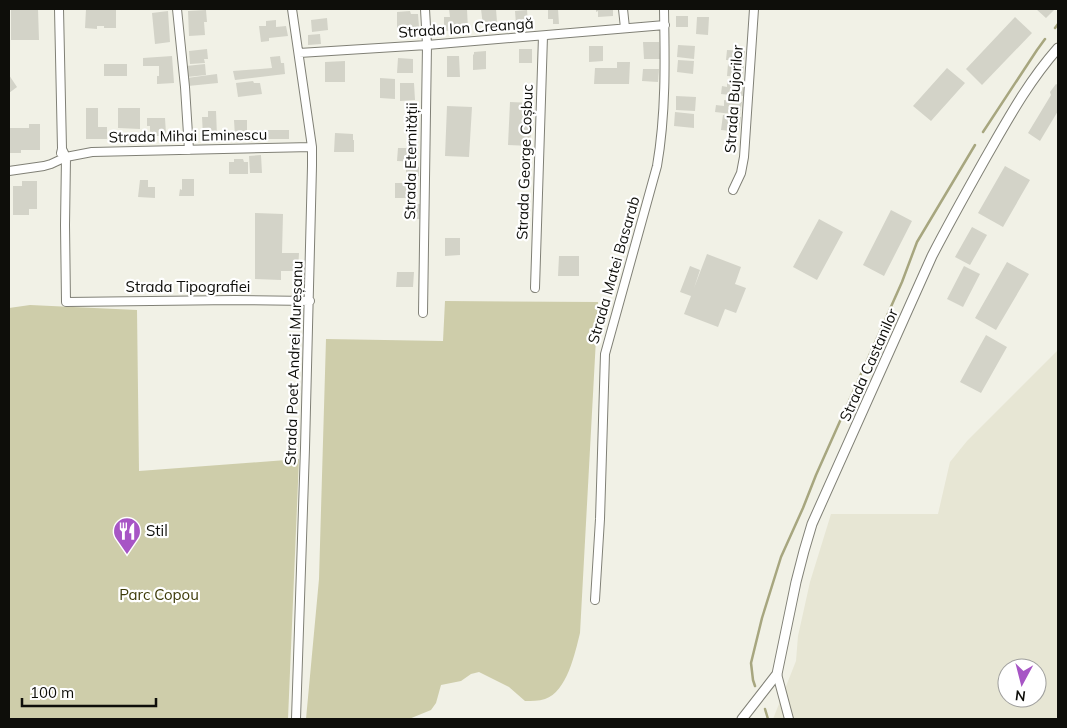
<svg xmlns="http://www.w3.org/2000/svg" width="1067" height="728" viewBox="0 0 1067 728" font-family="Mulish,sans-serif">
  <style>
    .built { fill: #e7e6d4; fill-rule: evenodd }
    .green { fill: #cecdaa }
    .lines { fill: none; stroke-linecap: round; stroke-linejoin: round }
    .stream { stroke: #a7a67f; stroke-width: 2.5 }
    .building { fill: #d3d3c8 }
    .minor-casing { stroke: #808076; stroke-width: 10 }
    .tertiary-casing { stroke: #808076; stroke-width: 11 }
    .minor { stroke: #fff; stroke-width: 8 }
    .tertiary { stroke: #fff; stroke-width: 9 }
    .labels { text-anchor: middle; stroke-width: 4.5; stroke-linejoin: round; paint-order: stroke }
    .street-label { font-size: 15px; fill: #0e0e0a; stroke: #fff }
    .poi-label { font-size: 15px; fill: #0e0e0a; stroke: #fff; text-anchor: start }
    .park-label { font-size: 15px; fill: #3e3b09; stroke: #fff }
  </style>
  <rect width="100%" height="100%" fill="#f1f1e6"/>
  <!-- built -->
  <path class="built" d="M1058,350v369h-285l23,-58 2,-25 12,-54 21,-68h107l12,-52 17,-21zM1007,668h30v30h-30z"/>
  <!-- green -->
  <path class="green" d="M445,301l153,1 -18,331c-5,20 -13,59 -35,66 -6,2 -14,2 -20,2l-16,-14 -30,-15 -8,2 -10,7 -20,4 -5,18 -5,7 -22,9h-103l13,-140 7,-240 117,2z
    M30,305l107,5 2,161 160,-12 -11,260h-279v-411z"/>
  <g class="lines">
    <!-- stream -->
    <path class="stream" d="M1055,28l3,-4
      M983,132l54,-82 8,-11
      M755,686l-2,-6 -2,-17 11,-45 19,-61 22,-49 13,-33 86,-193 15,-40 58,-97
      M765,709l3,10"/>
  </g>
  <!-- building -->
  <path class="building" d="M11,9h27l1,31h-28z
    M86,9l25,1v-1h5v19h-12v-2h-7v3l-12,-1z
    M449,9h18l1,21 -24,1v-14h6z
    M481,9h15l1,13h-6v4h-8z
    M548,9h10l1,15h-6v-5h-5z
    M596,9h17v7l-15,1v-6l-2,1z
    M1036,9h19l-9,9z
    M206,10l1,12h-3l1,13 -16,1 -1,-25z
    M527,10l1,13 -12,1 -1,-13z
    M168,11l2,31 -15,2 -3,-31z
    M410,11l1,3h7l1,13 -22,1v-16z
    M676,16h12v11h-12z
    M697,17h12l-1,18 -12,-1z
    M1015,17l17,16 -50,52 -16,-16z
    M327,18l1,12 -16,2 -1,-12z
    M276,20v7l10,-1 2,10 -19,2v3l-8,1 -2,-16h7v-5z
    M320,34l1,10 -13,1v-10z
    M643,42h16l1,17h-16z
    M678,45l17,1 -1,13 -17,-2z
    M589,46h14v15l-14,1z
    M207,49l1,10h-4l1,4 -15,1 -1,-13z
    M519,49h13v14h-13z
    M727,50l18,1 -1,10 -18,-1z
    M486,51v18l-13,1v-15l1,-1v-2z
    M172,56l2,27 -17,1v-8h2v-10h-16v-8z
    M280,56l1,7h3l1,11 -50,6 -2,-9 39,-3 -2,-11z
    M447,56h12l1,21h-13z
    M398,58l15,1v14h-16z
    M678,60l16,1 -1,13 -16,-2z
    M345,61v21h-20v-20z
    M617,62h13l-1,22h-35l1,-16h22z
    M104,64h23v12h-23z
    M205,64l1,11 -19,2 -1,-11z
    M728,64l16,2 -1,11 -16,-1z
    M947,68l18,15 -34,38 -18,-15z
    M643,69h16l-1,13 -16,-1z
    M217,74l1,9 -30,3 -1,-8z
    M9,75l8,12 -8,6z
    M380,78l15,1v20l-15,-1z
    M253,81l1,2h6l2,11 -24,3 -2,-14z
    M727,81l17,2 -1,13 -22,-2 1,-8 5,1z
    M400,83h14l1,17 -15,1z
    M1056,84l2,1v26l-18,30 -12,-8 23,-38 -1,-3z
    M676,96l20,1 -1,14 -19,-1z
    M724,100l18,2 -2,13 -25,-3 1,-7 8,1z
    M510,102l23,1 -3,43 -22,-1z
    M447,106l25,1 -3,50 -24,-1z
    M86,108h12v19h9v12h-21z
    M118,108h22v21l-22,-1z
    M208,111h8l1,25h-14l-1,-19h6z
    M675,112l19,2v14l-20,-2z
    M723,115l18,2 -2,15 -18,-2z
    M147,118h18l1,16h-2v2h-10v-1h-4v-9h-3z
    M234,120h13v16l-12,1z
    M29,124h11v26h-19v3h-12v-25h20z
    M257,130h32v9h-32z
    M335,133l18,1v6h1v12h-20z
    M398,148h20v14l-21,-1z
    M261,155l1,18h-12l-1,-17z
    M234,159h9l1,3h4v12h-19v-12h5z
    M1005,166l25,14 -27,47 -25,-14z
    M406,167h13v9h-13z
    M182,179h12v17h-15l1,-7 2,1z
    M140,180h8v7h7v11l-17,-1z
    M22,181h15v28h-8v6h-16v-29h9z
    M395,183h22v15h-22z
    M413,204h8v15h-8z
    M891,210l21,11 -28,55 -21,-11z
    M255,213l28,1 -1,39h17l-1,18h-17v9l-26,-1z
    M819,219l24,13 -26,48 -24,-13z
    M972,227l15,8 -17,30 -15,-8z
    M445,238h15v17l-15,1z
    M707,254l34,13 -6,17 11,4 -10,25 -11,-4 -7,18 -34,-13 7,-18 -11,-4 10,-26 10,4 -6,18z
    M559,256h20v20h-21z
    M1007,262l22,12 -33,56 -21,-12z
    M964,266l16,8 -17,33 -16,-8z
    M397,272h17l-1,15h-17z
    M986,335l21,12 -26,46 -21,-11z"/>
  <g class="lines">
    <!-- minor casing -->
    <g class="minor-casing">
      <path id="minor" d="M59,9l3,140 -1,4
        M177,9l8,78 4,63
        M292,9l20,138v19l-7,282 -9,271
        M623,9l2,19
        M299,53l128,-8 238,-20
        M62,149l4,8 -1,68 1,77 169,-2 75,1
        M9,171l35,-5 7,-2 15,-7 26,-5 220,-5
        M733,190l8,-17 3,-16 10,-148
        M535,288l8,-252
        M423,313l4,-268 -2,-36
        M595,600l5,-81 5,-165 52,-188c9,-52 8,-105 7,-157
        M777,674l12,45"/>
    </g>
    <!-- tertiary casing -->
    <g class="tertiary-casing">
      <path id="tertiary" d="M742,719l35,-45 19,-92 8,-31 8,-27 120,-268c17,-33 35,-65 53,-97 23,-40 43,-77 73,-111"/>
    </g>
    <!-- minor -->
    <use href="#minor" class="minor"/>
    <!-- tertiary -->
    <use href="#tertiary" class="tertiary"/>
  </g>
  <!-- icons -->
  <defs>
    <g id="restaurant-pin" transform="scale(1.4375)"><path d="M0 17L-7.5 6A9.5 9.5 0 1 1 7.5 6Z" fill="#a755c5" stroke="#fff"/><path d="M-5-6h1v4h1v-4h1v4h1v-4h1v5L-1.5 .5V6h-2V.5L-5-1ZM5-6V6H3V1.5H1.5Q1.5-4 5-6Z" fill="#fff"/></g>
  </defs>
  <g fill-rule="evenodd">
    <use href="#restaurant-pin" x="127" y="531"/>
  </g>
  <g class="labels">
    <!-- street labels -->
    <g class="street-label">
      <text transform="translate(466 28) rotate(-4)" y="5">Strada Ion Creangă</text>
      <text transform="translate(734 99) rotate(-86)" y="5">Strada Bujorilor</text>
      <text transform="translate(188 136) rotate(-1)" y="5">Strada Mihai Eminescu</text>
      <text transform="translate(411 161) rotate(-89)" y="5">Strada Eternității</text>
      <text transform="translate(525 162) rotate(-88)" y="5">Strada George Coșbuc</text>
      <text transform="translate(614 270) rotate(-74)" y="5">Strada Matei Basarab</text>
      <text x="188" y="292">Strada Tipografiei</text>
      <text transform="translate(294 363) rotate(-88)" y="5">Strada Poet Andrei Mureșanu</text>
      <text transform="translate(869 365) rotate(-66)" y="5">Strada Castanilor</text>
    </g>
    <!-- poi labels -->
    <g class="poi-label">
      <text x="146" y="536">Stil</text>
    </g>
    <!-- park labels -->
    <g class="park-label">
      <text x="159" y="600">Parc Copou</text>
    </g>
  </g>
  <!-- border -->
  <rect width="1067" height="728" fill="none" stroke="#0e0e0a" stroke-width="20"/>
  <!-- north arrow -->
  <g transform="translate(1022 683) rotate(187)"><circle r="24" fill="#ffffff" stroke="#9f9f9d"/>
  <path d="M0-4L9 19L0 12L-9 19Z" fill="#a755c5"/>
  <text y="-8" font-size="14" font-weight="bold" text-anchor="middle" fill="#0e0e0a">N</text>
  </g>
  <!-- scale -->
  <path d="M22 698v8h134v-8" fill="none" stroke="#0e0e0a" stroke-width="2.5"/>
  <text x="30" y="698" font-size="15" fill="#0e0e0a" stroke="#ffffff" stroke-width="4" paint-order="stroke">100 m</text>
</svg>
